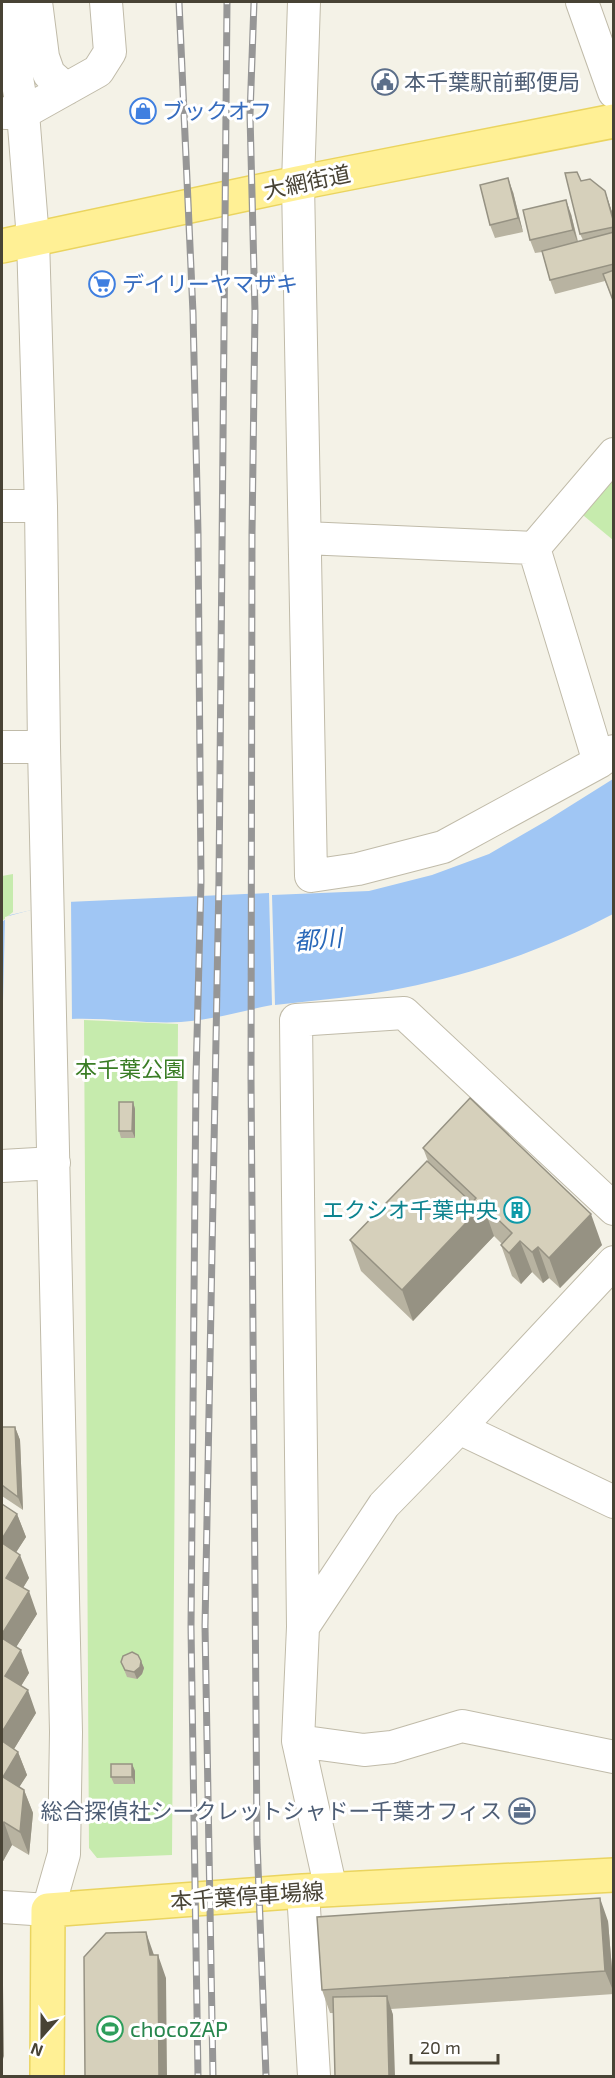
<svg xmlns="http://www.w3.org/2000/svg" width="615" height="2078" viewBox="0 0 615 2078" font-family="'Exo 2','Noto Sans JP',sans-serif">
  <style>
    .green { fill: #c6ebad }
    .water { fill: #a0c6f4 }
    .pier { fill: #f4f2e7 }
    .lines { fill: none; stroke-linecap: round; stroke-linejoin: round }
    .minor-casing { stroke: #c0bba9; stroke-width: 34 }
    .major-casing { stroke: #ead45f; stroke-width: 36 }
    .minor { stroke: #fff; stroke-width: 32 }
    .major { stroke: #fff095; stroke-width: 33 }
    .rail-casing { stroke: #969696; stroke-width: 7 }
    .rail { stroke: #fff; stroke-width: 4.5; stroke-dasharray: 14; stroke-linecap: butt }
    .wall { fill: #b8b3a1 }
    .shaded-wall { fill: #969283 }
    .building { fill: #d6d0bb; stroke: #969283; stroke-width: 1.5 }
    .labels { text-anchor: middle; stroke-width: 6; stroke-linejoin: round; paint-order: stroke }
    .service-label { font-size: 22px; fill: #4e5e75; stroke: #fff; text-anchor: start }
    .shop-label { font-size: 22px; fill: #366cbe; stroke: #fff; text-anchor: start }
    .street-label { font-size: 22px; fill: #484335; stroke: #fff }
    .park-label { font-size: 22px; fill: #3a7d25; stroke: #fff }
    .culture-label { font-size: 22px; fill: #0d838f; stroke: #fff; text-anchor: end }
    .leisure-label { font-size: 22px; fill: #27864d; stroke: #fff; text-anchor: start }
    .water-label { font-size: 24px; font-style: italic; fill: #2968b9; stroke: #fff }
  </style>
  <rect width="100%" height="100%" fill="#f4f2e7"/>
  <!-- green -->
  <path class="green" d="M613,470v70l-35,-29z
    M13,874v38l-11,9v-45z
    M84,1020l94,4 -6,831 -75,3 -8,-10z"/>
  <!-- water -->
  <path class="water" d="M613,779v135c-66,35 -137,59 -210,74 -42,9 -86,12 -128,17l-3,-110 97,-4 63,-16 57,-21 57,-33z
    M269,893l3,112c-30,6 -61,15 -91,17 -53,4 -136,-19 -179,19v-119l8,-7 57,-13z"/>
  <!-- pier -->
  <path class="pier" d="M71,899l1,123 -42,7 -17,6 -11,9 3,-127z"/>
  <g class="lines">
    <!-- minor casing -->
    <g class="minor-casing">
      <path id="minor" d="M36,2l7,55 6,17 17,15
        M304,2l-6,181 13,693 47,-7 85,-22 156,-85 15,-11
        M582,2l32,90
        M5,113h18l75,-42 12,-19 -4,-50
        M2,506h39
        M305,538l229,10 80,-94
        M534,548l65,214
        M2,747h42
        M2,1166l52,-3
        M459,1428l155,74
        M303,1627l81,-122 75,-77 155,-166
        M298,1741l66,9 28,-3 70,-21 152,31
        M331,1890l-33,-149 5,-114 -7,-607 108,-7 210,196
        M303,1891l11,185
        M2,1907l46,3 16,-56 2,-122 -22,-985 -3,-241 -8,-267 -10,-126 -19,-111"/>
    </g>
    <!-- major casing -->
    <g class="major-casing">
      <path id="major" d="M2,246l296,-63 316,-62
        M47,2076l1,-166 255,-19 311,-16"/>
    </g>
    <!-- minor -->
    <use href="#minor" class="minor"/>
    <!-- major -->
    <use href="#major" class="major"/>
    <!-- rail casing -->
    <g class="rail-casing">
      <path id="rail" d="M179,2l14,311 5,220 3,348 -5,196 -5,550 7,449
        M254,2l-4,113 5,197 -3,222 -1,545 6,761 9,236
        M213,2076l-8,-450 14,-747 8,-877"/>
    </g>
    <!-- rail -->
    <use href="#rail" class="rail"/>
  </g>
  <!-- wall -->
  <path class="wall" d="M581,181l24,10 9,27v85l-9,-22 -50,13 -5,-14 -8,-28 -7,1 -5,-13 41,-26 7,27 5,-1 -3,-6z
    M513,192l10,40 -28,6 -5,-13z
    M133,1102l2,7v29h-14l-2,-7z
    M423,1148l179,97 -42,43 -11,-10 -6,5 -11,-11 -11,12 -9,-8 -11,-31 1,-1 -8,-8 -81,85 -52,-50 -11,-31 78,-79z
    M2,1427h13l5,13 3,70 -21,-14z
    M2,1504l15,10 9,23 -10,15 13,26 -6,10 14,26 -21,33 13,26 -8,13 15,27 -22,36 4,3 9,23 -8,12 5,3 9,23 -4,42 -17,-10 -10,18z
    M141,1661l3,7 -2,6 -5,5 -10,-2 -6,-15z
    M132,1764l3,7v13h-21l-3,-7z
    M608,1921l6,73 -223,15 2,6 -63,-2 -8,-23z"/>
  <!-- shaded-wall -->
  <path class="shaded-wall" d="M508,178l5,14 10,40 -5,-14z
    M605,191l9,27v5z
    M566,200l5,14 7,30 -5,-14z
    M133,1102l2,7v29l-3,-7z
    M483,1205l11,31 -81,85 -11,-31z
    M591,1214l11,31 -42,43 -11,-30z
    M520,1241l12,31 -11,12 -12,-31z
    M538,1247l11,31 -6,5 -11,-31z
    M15,1427l5,13 3,70 -5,-13z
    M17,1514l9,23 -18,28 -6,-19v-7z
    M20,1555l9,23 -14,23 -9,-23z
    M29,1591l8,23 -29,46 -6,-18v-8z
    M21,1650l8,23 -16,26 -8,-23z
    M141,1661l3,7 -2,6 -5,5 -3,-7z
    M28,1690l8,23 -30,49 -4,-12v-18z
    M18,1752l9,23 -16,25 -8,-23z
    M132,1764l3,7v13l-3,-7z
    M24,1790l9,23 -4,42 -9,-23z
    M4,1822l8,23 -10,18v-37z
    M600,1898l8,23 6,72 -9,-22z
    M146,1932l8,23h4l8,23 1,98h-8l-9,-121z
    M2,1982l1,3 1,74 -2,-6z
    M387,1996l6,19 2,61h-6z"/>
  <!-- building -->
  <path class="building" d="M577,172l4,9 9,-2 15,12 9,32v4l-34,7 -15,-61z
    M508,178l10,40 -28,7 -10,-40z
    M566,200l7,30 -43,10 -7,-30z
    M614,232v32l-64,16 -8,-29z
    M614,270v33l-11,-29z
    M470,1098l121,116 -42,44 -11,-11 -6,5 -12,-11 -11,12 -8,-8 11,-12 -29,-28 -81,85 -52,-50 77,-79 45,42 4,-5 -53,-50z
    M119,1102h14l-1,29h-13z
    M2,1427h13l3,70 -16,-12z
    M2,1504l15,10 -15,25z
    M2,1543l18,12 -14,23 23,13 -27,43z
    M2,1638l19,12 -16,26 23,14 -26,42z
    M132,1652l6,3 3,6 -1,6 -6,5 -9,-2 -4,-8 2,-6z
    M2,1741l16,11 -15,25 21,13 -4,42 -16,-10 -2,4z
    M111,1764h21v13h-21z
    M600,1898l5,73 -283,19 -5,-73z
    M146,1932l4,23h8l1,121h-74l-1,-119 22,-24z
    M387,1996l2,80h-54l-2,-79z"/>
  <!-- icons -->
  <defs>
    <g id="civic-ring" transform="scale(1.35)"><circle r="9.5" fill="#fff" stroke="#5c6f8a" stroke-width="1.5"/><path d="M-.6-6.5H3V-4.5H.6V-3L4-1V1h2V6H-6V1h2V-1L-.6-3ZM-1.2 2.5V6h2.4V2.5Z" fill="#5c6f8a"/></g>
    <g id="shop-ring" transform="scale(1.35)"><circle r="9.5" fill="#fff" stroke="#3f7fe0" stroke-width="1.5"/><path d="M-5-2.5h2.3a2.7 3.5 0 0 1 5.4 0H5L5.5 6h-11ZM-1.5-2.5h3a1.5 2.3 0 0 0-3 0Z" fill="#3f7fe0"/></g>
    <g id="supermarket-ring" transform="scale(1.35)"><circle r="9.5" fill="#fff" stroke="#3f7fe0" stroke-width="1.5"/><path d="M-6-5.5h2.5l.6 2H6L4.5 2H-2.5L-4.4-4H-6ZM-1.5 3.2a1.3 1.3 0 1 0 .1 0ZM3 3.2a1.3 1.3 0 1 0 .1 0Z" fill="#3f7fe0"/></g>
    <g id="building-ring" transform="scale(1.35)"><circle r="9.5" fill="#fff" stroke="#0f9aa8" stroke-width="1.5"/><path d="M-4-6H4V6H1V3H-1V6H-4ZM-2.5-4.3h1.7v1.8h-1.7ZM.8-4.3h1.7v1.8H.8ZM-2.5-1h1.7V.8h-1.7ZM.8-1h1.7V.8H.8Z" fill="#0f9aa8"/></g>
    <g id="office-ring" transform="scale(1.35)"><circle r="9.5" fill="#fff" stroke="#5c6f8a" stroke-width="1.5"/><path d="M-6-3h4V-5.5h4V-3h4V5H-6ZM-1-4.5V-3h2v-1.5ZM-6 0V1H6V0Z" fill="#5c6f8a"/></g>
    <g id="stadium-ring" transform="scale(1.35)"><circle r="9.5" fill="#fff" stroke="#2e9e5b" stroke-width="1.5"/><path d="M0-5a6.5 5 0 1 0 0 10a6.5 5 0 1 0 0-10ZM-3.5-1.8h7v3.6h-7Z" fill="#2e9e5b"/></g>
  </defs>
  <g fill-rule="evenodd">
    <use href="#civic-ring" x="385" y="82"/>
    <use href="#shop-ring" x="143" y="111"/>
    <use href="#supermarket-ring" x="102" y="284"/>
    <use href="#building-ring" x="517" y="1210"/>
    <use href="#office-ring" x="522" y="1811"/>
    <use href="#stadium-ring" x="110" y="2029"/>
  </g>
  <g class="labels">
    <!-- service labels -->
    <g class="service-label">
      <text x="404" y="90">本千葉駅前郵便局</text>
      <text x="502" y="1819" text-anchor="end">総合探偵社シークレットシャドー千葉オフィス</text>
    </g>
    <!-- shop labels -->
    <g class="shop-label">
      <text x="162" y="119">ブックオフ</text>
      <text x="122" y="292">デイリーヤマザキ</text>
    </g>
    <!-- street labels -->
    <g class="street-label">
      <text transform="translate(307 182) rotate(-12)" y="8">大網街道</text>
      <text transform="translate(247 1896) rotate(-4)" y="8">本千葉停車場線</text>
    </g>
    <!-- park labels -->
    <g class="park-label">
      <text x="130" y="1077">本千葉公園</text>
    </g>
    <!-- culture labels -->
    <g class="culture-label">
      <text x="498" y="1218">エクシオ千葉中央</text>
    </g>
    <!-- leisure labels -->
    <g class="leisure-label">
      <text x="130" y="2037">chocoZAP</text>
    </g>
    <!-- water labels -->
    <g class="water-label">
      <text transform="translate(318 940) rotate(-5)" y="8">都川</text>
    </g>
  </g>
  <!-- border -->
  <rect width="615" height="2078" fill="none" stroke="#484335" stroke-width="6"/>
  <!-- north arrow -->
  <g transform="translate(42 2036) rotate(201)" stroke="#ffffff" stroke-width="4.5" paint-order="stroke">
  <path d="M0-4.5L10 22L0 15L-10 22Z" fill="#484335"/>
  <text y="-9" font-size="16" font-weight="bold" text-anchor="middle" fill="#484335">N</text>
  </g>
  <!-- scale -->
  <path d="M411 2054v9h87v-9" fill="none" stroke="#484335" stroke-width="3"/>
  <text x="420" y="2054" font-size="18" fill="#484335" stroke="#ffffff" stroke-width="4.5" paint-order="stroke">20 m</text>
</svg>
